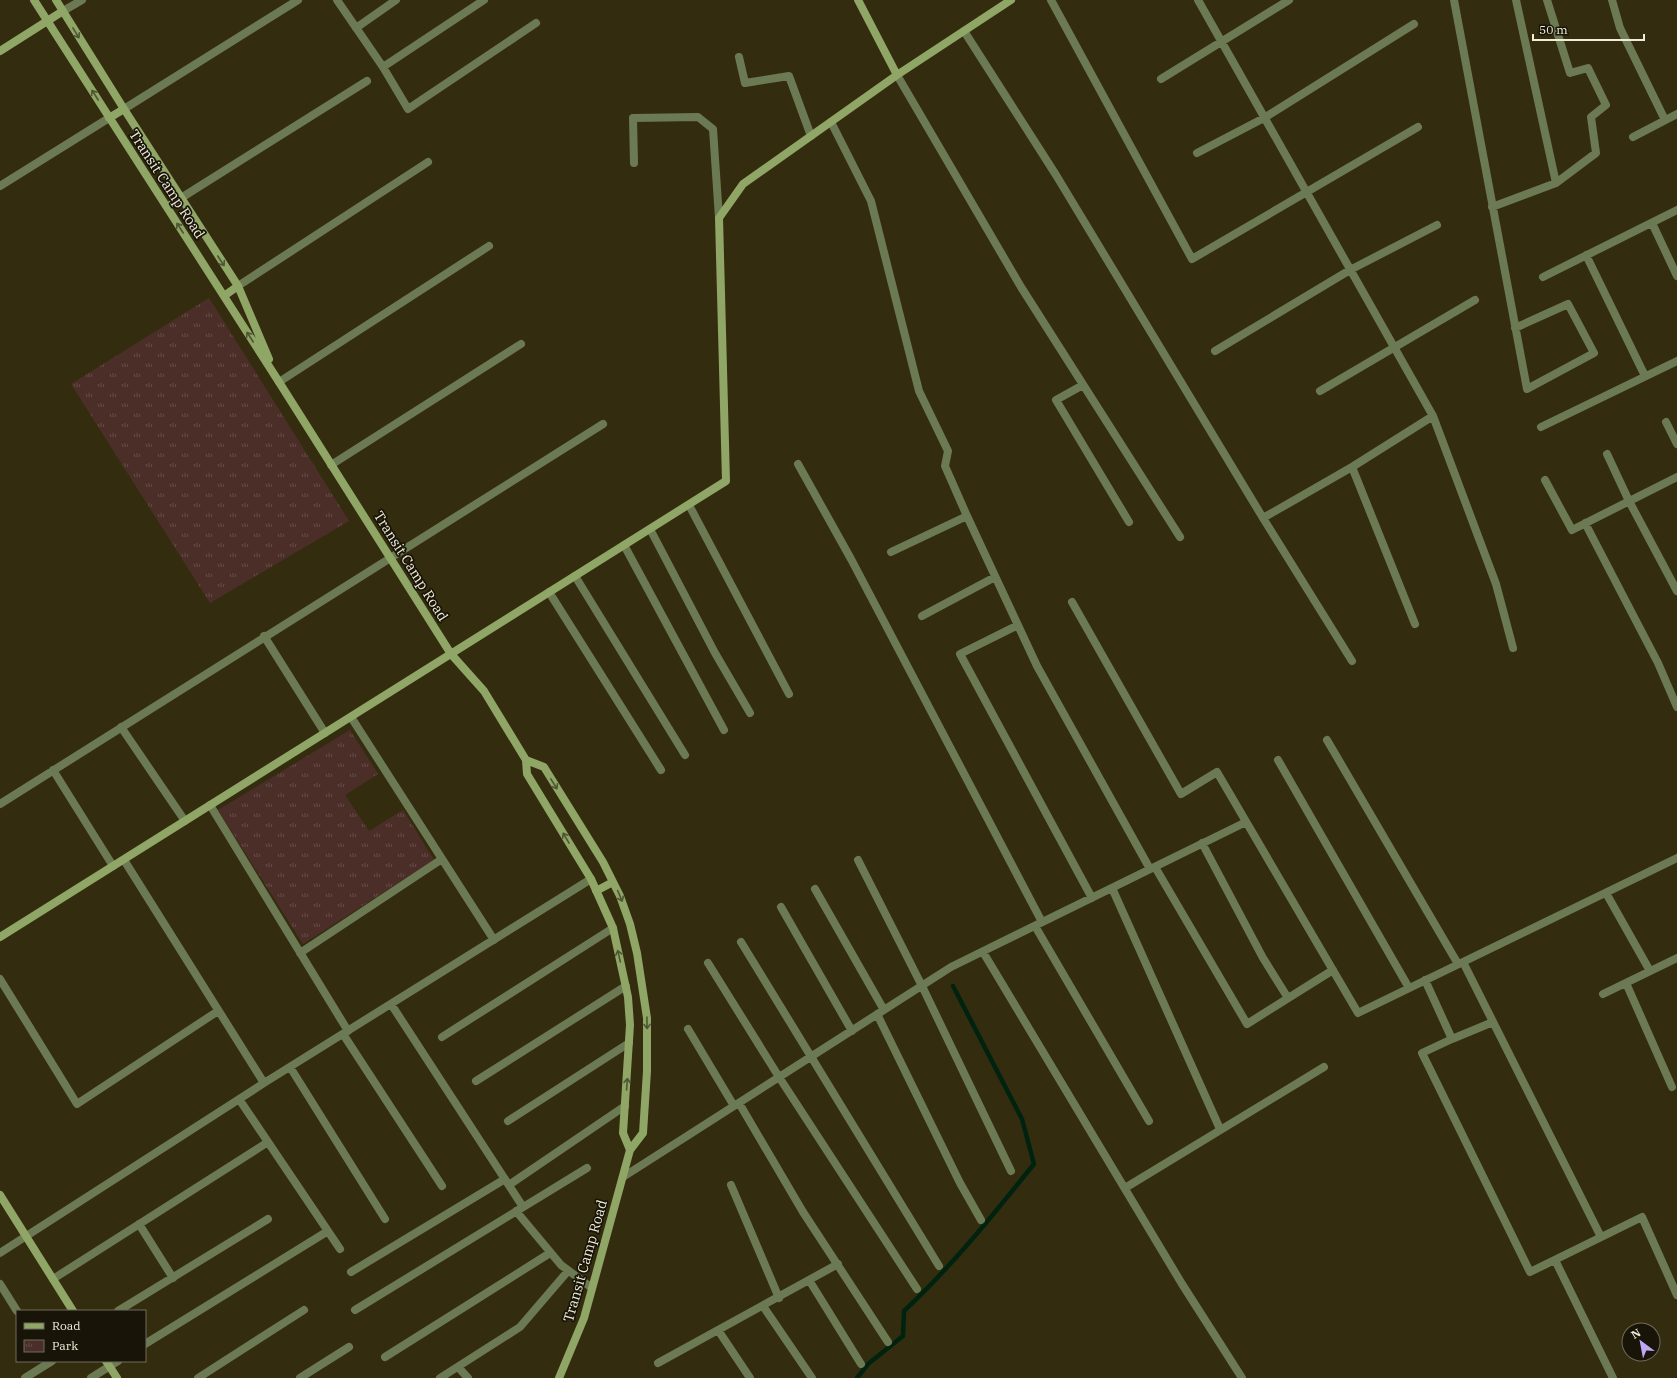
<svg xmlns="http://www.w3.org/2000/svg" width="1677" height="1378" viewBox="0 0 1677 1378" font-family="'IBM Plex Serif',serif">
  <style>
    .park { fill: url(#park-tufts) }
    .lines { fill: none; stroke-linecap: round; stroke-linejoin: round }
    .stream { stroke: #00230f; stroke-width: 4.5 }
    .street { stroke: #6c7a53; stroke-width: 8 }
    .secondary { stroke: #8fa667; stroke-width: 8 }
    .oneway { stroke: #4e5633 }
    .labels { text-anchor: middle; stroke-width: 3.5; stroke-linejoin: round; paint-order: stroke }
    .street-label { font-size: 14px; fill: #f1ecda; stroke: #181508 }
  </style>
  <defs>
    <pattern id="park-tufts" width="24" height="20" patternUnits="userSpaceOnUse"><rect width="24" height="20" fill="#4c2e29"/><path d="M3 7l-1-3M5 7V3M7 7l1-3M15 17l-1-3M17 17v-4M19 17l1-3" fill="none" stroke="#664c47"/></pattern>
  </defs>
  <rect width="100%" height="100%" fill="#342c0e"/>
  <!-- park -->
  <path class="park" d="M209,298l140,223 -139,82 -139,-219z
    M350,730l28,44 -33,21 24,36 34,-21 31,50 -131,84 -85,-134z"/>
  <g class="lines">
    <!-- stream -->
    <path class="stream" d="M857,1378l11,-14 35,-28 1,-25c48,-45 89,-96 130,-147l-12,-45 -69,-133"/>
    <!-- street -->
    <path class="street" d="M337,0l46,67 25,42 128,-86
      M1051,0l141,259 226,-132
      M1198,0l235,416 63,168 17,64
      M1454,0l73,389 67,-36 -26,-49 -53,24
      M1516,0l40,183
      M1612,0l8,28 45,92
      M63,11l19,-11
      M356,28l40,-28
      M964,31l92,144 207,343 89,143
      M739,57l6,26 44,-7 22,60
      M383,67l101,-67
      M897,75l124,212 159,250
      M1161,79l128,-79
      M124,109l174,-109
      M831,122l40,79 48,190 29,60 -3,15 22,50 70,150 113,203
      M1633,137l44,-23
      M1197,153l67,-35 150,-94
      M634,163l-1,-45 65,-1 15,12 6,89
      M0,186l109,-68
      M181,198l186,-117
      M1492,207l64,-24 40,-30 -5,-36 15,-12 -18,-37 -18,5 -23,-73
      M1652,223l25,53
      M1586,255l59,121
      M1543,277l134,-67
      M238,286l190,-124
      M1215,351l135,-81 87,-45
      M279,382l210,-136
      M1083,385l-27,15 73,122
      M1320,391l155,-91
      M1666,422l11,22
      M1541,427l136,-66
      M1607,454l22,47 48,90
      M798,464l53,95 191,363
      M331,465l190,-121
      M1352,467l63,157
      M1545,480l27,50 105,-53
      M689,505l100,189
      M1263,518l89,-51 81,-51
      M1585,523l73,140 19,44
      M650,529l65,124 35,60
      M624,545l100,185
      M891,552l76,-36
      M575,576l110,179
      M549,592l112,178
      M1072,602l109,192 36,-22 141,241 319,-155
      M922,616l73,-39
      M1018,625l-58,29 132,244
      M264,636l61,97
      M351,717l143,223
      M121,727l64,94
      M1327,740l131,224
      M1278,760l131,228
      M53,770l60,96
      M0,804l603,-380
      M210,805l138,226
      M1202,843l61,115 25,40
      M124,860l140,223
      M858,860l64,126 89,185
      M1155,867l92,157 86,-54
      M1112,888l108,241
      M815,889l69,121
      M1606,893l44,78
      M781,907l71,124
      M1035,926l114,195
      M741,942l198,324
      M983,952l199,332 60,94
      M300,953l142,-94
      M1463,962l138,275
      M708,963l71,114 138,212
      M0,979l77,125 141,-93
      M1425,980l27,59 -30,14 108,219 112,-55 35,78
      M1626,983l46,104
      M1603,994l74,-36
      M391,1004l132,203
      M877,1014l83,169 21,37
      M688,1029l46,77
      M343,1034l99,152
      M442,1037l171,-109
      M1452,1039l41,-17
      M290,1067l95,152
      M476,1081l150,-95
      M239,1099l101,150
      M739,1103l64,109 85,130
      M508,1121l121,-78
      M623,1177l328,-210 295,-145
      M509,1185l116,-79
      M731,1185l48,113
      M1125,1188l199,-121
      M516,1211l45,54 31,23
      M139,1224l34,54
      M0,1253l264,-170 327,-204
      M1555,1260l58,118
      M351,1272l154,-93
      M53,1279l215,-137
      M809,1280l52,84
      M0,1284l17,27
      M763,1306l49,72
      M355,1310l232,-142
      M118,1311l150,-92
      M718,1330l32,48
      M145,1344l183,-113
      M385,1357l165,-104
      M658,1363l180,-99
      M458,1367l10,11
      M25,1378l27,-17
      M91,1378l27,-17
      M198,1378l106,-68
      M300,1378l49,-31
      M440,1378l80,-51 48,-56"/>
    <!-- secondary -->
    <path class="secondary" d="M34,0l245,382 172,272 33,37 42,69 1,14 64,105 22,49 15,69 2,28 -7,108 7,17
      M56,0l68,109 114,177 31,73
      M858,0l39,75
      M0,51l63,-40
      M109,118l15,-9
      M167,207l14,-9
      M224,296l14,-10
      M526,760l18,7 59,95 17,34 10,28 7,29 10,65v53l-4,62 -13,17 -46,168 -25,60
      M596,891l17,-9
      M0,937l726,-456 -7,-263 24,-34 154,-109 114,-75
      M0,1195l73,116
      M106,1361l11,17"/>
  </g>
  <!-- one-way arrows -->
  <defs><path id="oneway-shaft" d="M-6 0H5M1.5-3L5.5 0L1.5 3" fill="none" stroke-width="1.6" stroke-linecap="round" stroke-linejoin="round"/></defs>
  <g class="oneway">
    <use href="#oneway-shaft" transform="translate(76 33) rotate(58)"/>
    <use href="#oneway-shaft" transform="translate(95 95) rotate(-123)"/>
    <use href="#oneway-shaft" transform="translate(180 228) rotate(-123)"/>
    <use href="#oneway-shaft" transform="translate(221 261) rotate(57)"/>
    <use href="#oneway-shaft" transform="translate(250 337) rotate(-123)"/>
    <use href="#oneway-shaft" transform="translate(554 784) rotate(58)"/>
    <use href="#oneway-shaft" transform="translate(566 838) rotate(-121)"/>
    <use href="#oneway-shaft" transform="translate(620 896) rotate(67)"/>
    <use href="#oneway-shaft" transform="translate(619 956) rotate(-103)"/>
    <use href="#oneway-shaft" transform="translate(647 1023) rotate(89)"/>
    <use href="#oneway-shaft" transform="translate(627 1084) rotate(-86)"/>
  </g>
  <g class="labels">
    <!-- street labels -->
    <g class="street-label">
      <text transform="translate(167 184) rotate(57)" y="5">Transit Camp Road</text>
      <text transform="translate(411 566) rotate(58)" y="5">Transit Camp Road</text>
      <text transform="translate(585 1261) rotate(-74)" y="5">Transit Camp Road</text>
    </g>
  </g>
  <!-- legend -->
  <rect x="16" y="1310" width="130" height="52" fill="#181508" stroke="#6f6b5c"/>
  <rect x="24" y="1323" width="20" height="6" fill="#8fa667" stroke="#6f6b5c"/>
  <text x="52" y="1330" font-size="12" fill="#f1ecda">Road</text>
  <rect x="24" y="1340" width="20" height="12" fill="url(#park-tufts)" stroke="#6f6b5c"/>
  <text x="52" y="1350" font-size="12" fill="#f1ecda">Park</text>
  <!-- north arrow -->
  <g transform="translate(1641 1342) rotate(328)"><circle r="19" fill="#181508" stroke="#6f6b5c"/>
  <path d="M0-3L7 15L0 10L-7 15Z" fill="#bfa9f4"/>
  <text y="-6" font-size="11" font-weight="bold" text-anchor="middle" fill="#f1ecda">N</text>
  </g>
  <!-- scale -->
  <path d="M1533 34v6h111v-6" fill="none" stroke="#f1ecda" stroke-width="2"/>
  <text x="1539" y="34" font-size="12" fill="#f1ecda" stroke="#181508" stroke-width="3" paint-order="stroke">50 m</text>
</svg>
